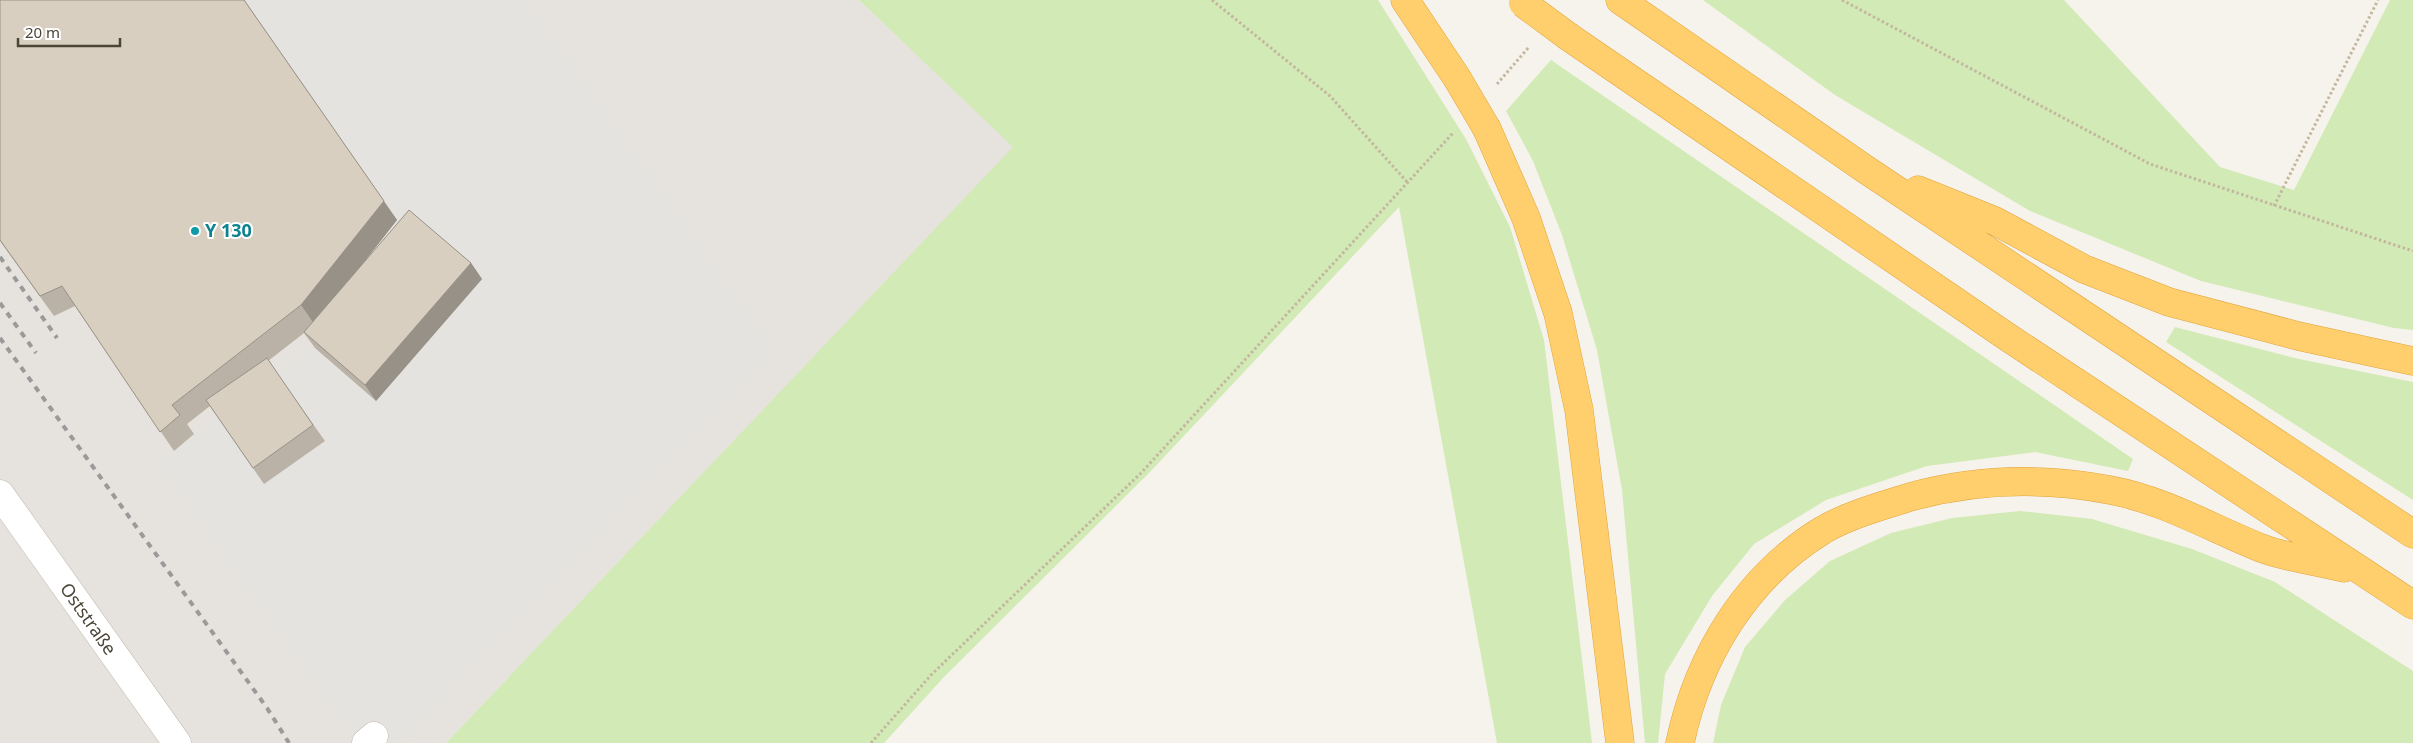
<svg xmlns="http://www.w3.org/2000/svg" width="2413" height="743" viewBox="0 0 2413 743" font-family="'Noto Sans',sans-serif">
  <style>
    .industrial { fill: #e6e2dd }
    .green { fill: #d2eab5 }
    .parking { fill: #e5e3e0 }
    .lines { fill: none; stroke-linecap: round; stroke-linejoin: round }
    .street-casing { stroke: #c2bbae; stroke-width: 29 }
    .highway-casing { stroke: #e0a43c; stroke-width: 29 }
    .path { stroke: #c4b79f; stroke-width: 3; stroke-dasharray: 2.5 2.5; stroke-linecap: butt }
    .street { stroke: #fff; stroke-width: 28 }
    .highway { stroke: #ffcf6e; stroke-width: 28 }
    .rail { stroke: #9a9a9a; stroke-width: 4; stroke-dasharray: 6 6; stroke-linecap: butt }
    .highway-bridge-casing { stroke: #e0a43c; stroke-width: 29; stroke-linecap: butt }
    .highway-bridge { stroke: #ffcf6e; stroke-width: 28 }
    .wall { fill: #bab2a6 }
    .shaded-wall { fill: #979187 }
    .building { fill: #d8cfc1; stroke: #979187 }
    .culture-dot { fill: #0f9aa8; stroke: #fff; stroke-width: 2 }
    .labels { text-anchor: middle; stroke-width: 4; stroke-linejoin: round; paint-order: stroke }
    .culture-label { font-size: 18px; font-weight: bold; fill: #0d838f; stroke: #fff; text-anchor: start }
    .street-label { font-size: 18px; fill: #4b4439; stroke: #fff }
  </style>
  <rect width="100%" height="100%" fill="#f6f3ec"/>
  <!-- industrial -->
  <path class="industrial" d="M0,0h859l155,147 -568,596h-446z"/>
  <!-- green -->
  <path class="green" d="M859,0h519l88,139 44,88 34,113 48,403h-95l-98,-536 -250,266 -205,204 -60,66h-438l567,-596z
    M1703,0h361l156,167 74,23 96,-190h23v330l-19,-2 -193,-47 -171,-70 -195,-116z
    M1551,60l582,399 -5,12 -93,-19 -108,14 -101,34 -72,44 -42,52 -47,78 -7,69h-13l-23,-253 -25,-140 -35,-115 -29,-74 -27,-50z
    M2175,327l124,32 114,23v118l-247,-158z
    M2020,511l72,8 100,30 83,33 138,89v72h-700l8,-38 24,-58 40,-47 45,-39 61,-28 61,-15z"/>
  <!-- parking -->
  <path class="parking" d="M244,0h285l248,350 -375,393h-47l-201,-279 20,-13 43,-35 107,25 -46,-67 37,-26 106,-122 -24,-6z"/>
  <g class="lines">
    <!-- street casing -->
    <g class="street-casing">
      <path id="street" d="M0,494l177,249
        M366,743l8,-7"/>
    </g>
    <!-- highway casing -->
    <g class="highway-casing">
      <path id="highway" d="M1405,0l52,78
        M1620,0l245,169 548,365
        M1569,37l437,299 407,269
        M1487,129l39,89 32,95 21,97 41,333
        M1918,190l77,31 89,48 85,33 129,34 115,25
        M1680,743c18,-86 66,-166 143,-213 26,-15 58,-24 87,-33 66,-18 133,-20 200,-7 54,10 101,38 151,58 26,10 56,13 83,20"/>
    </g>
    <!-- path -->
    <path class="path" d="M1212,0l118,96 78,87
      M1842,0l308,164 263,87
      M1497,84l32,-37
      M2274,206l104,-206
      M871,743l60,-68 210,-202 312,-340"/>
    <!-- street -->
    <use href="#street" class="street"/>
    <!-- highway -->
    <use href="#highway" class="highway"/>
    <!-- rail -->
    <path class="rail" d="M0,257l57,81
      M0,303l36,50
      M0,338l267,370 22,35"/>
    <!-- highway-bridge casing -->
    <g class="highway-bridge-casing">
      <path id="highway-bridge" d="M1523,3l46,34
        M1457,78l30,51"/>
    </g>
    <!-- highway-bridge -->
    <use href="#highway-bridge" class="highway-bridge"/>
  </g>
  <!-- wall -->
  <path class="wall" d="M244,0l153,220 -38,48 112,-5 11,16 -106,122 -61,-53 -11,-15 -36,28 57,80 -61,43 -54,-78 -23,18 7,10 -20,17 -99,-145 -21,10 -54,-75z"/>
  <!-- shaded-wall -->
  <path class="shaded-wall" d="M244,0l153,220 -82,105 -14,-20z
    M471,263l11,16 -106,122 -11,-16z"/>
  <!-- building -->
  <path class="building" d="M0,0h244l140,201 -83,104 -129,100 8,10 -20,17 -98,-146 -22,10 -40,-56z
    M409,210l62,53 -106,122 -61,-53z
    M267,358l46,67 -60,43 -47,-68z"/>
  <!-- markers -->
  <circle class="culture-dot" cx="195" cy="231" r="5"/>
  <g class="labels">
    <!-- culture labels -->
    <g class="culture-label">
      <text x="205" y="237">Y 130</text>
    </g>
    <!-- street labels -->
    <g class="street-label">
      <text transform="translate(88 619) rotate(55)" y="6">Oststraße</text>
    </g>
  </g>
  <!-- scale -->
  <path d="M18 38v8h102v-8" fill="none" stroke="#4b4439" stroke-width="2.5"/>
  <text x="25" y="38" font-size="15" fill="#4b4439" stroke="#ffffff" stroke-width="4" paint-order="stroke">20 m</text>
</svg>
